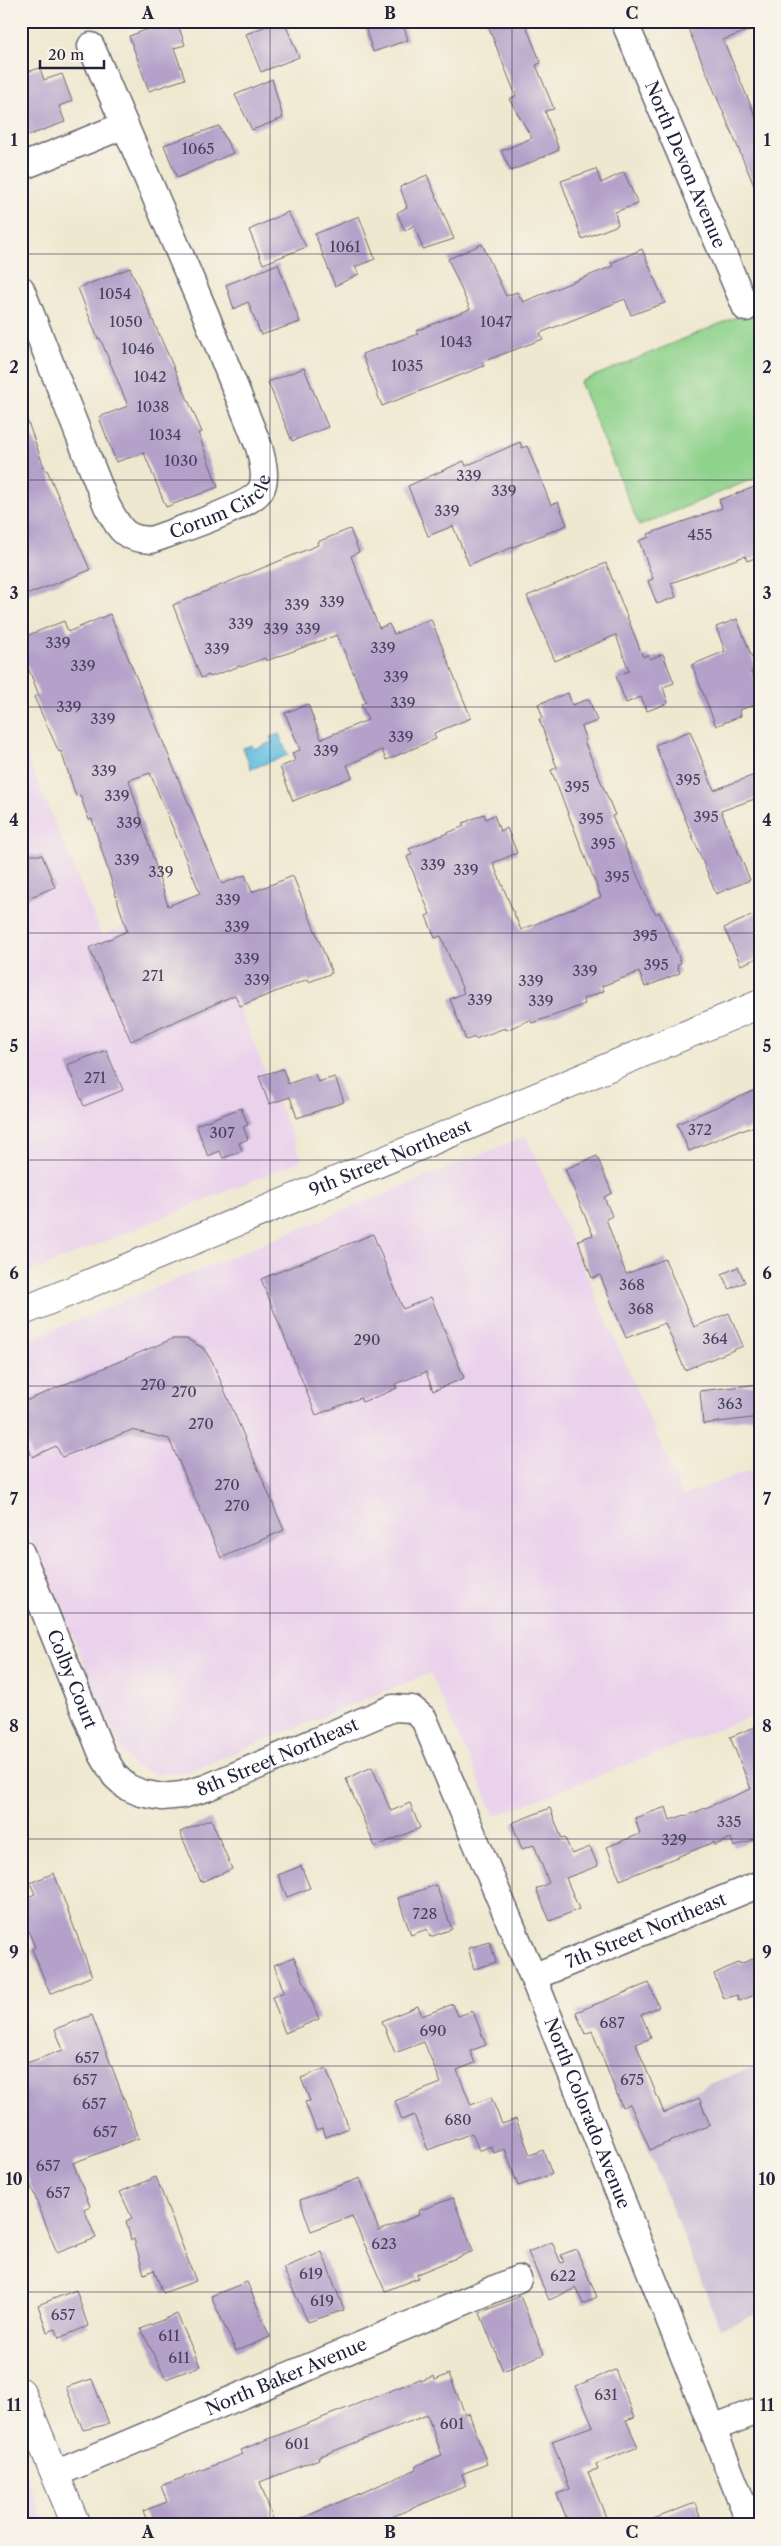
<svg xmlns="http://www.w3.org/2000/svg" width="781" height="2546" viewBox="0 0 781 2546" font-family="'Libre Caslon Text',serif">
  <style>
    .built { fill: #ead1ec }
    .industrial { fill: #cabfd6 }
    .green { fill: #8ed28b; stroke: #587a63 }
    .water { fill: #61bedf; stroke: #42708d }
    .building { fill: #b4a0c9; fill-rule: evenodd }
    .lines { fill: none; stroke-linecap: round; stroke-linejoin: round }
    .street-casing { stroke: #6a676f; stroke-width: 29 }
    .secondary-casing { stroke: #6a676f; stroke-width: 30 }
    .street { stroke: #fff; stroke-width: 26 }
    .secondary { stroke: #fff; stroke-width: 28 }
    .grid { fill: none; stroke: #22223b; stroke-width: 1; stroke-opacity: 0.55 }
    .labels { text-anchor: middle; stroke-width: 5; stroke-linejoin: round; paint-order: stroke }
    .number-label { font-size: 15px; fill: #46425e }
    .street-label { font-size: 18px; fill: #22223b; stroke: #f7f3e8 }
    .neatline { fill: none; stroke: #22223b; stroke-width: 2 }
    .grid-label { font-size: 16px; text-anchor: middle; font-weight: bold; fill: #22223b }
  </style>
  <rect width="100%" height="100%" fill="#f7f3e8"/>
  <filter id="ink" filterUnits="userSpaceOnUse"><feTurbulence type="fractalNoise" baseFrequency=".02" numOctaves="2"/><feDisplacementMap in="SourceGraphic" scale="10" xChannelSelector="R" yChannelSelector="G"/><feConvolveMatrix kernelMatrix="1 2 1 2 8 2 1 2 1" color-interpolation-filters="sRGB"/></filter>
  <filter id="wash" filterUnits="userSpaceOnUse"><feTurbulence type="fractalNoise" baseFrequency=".0096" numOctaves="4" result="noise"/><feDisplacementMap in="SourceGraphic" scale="20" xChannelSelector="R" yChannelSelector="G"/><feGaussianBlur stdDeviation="1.12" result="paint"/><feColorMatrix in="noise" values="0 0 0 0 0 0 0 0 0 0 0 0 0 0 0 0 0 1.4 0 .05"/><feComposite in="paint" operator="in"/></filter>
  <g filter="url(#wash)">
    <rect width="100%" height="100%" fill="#efe8d0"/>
    <!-- built -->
    <path class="built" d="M21,743l81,192 91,-37 109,262 -281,116z
      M526,1136l157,360 77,-29v246l-265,103 -65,-143 -241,98 -31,4 -24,-9 -13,-16 -100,-235v-172z
      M21,2466l25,59h-25z"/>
    <!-- industrial -->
    <path class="industrial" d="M760,2064v249l-40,15 -86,-214z"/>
    <!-- green -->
    <path class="green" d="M760,307v169l-121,50 -59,-144z"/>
    <!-- water -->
    <path class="water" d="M279,734l9,21 -37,14 -8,-21 9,-3 2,4 18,-7 -2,-5z"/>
    <g id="blocks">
      <!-- building -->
      <path class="building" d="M172,21h5l8,24 -11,3 11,31 -36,12 -20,-55z
        M279,21h5l15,36 -38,15 -15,-38z
        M363,21h39l6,19 -35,12z
        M486,21h38l17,42 -5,2 18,44 -9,2 14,39 -48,21 -10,-20 31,-13 -23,-39 7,-3z
        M685,21h75v5l-37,14 37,87v73z
        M40,68l4,12 18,-6 10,27 -13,5 6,16 -38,14 -6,-17v-45z
        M272,79l11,39 -31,12 -17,-35z
        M219,126l14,27 -56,25 -13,-33z
        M596,169l5,14 23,-11 14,32 -23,8 3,13 -36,14 -21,-58z
        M427,175l27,64 -31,10 -9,-24 -9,6 -8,-18 10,-6 -7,-20z
        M288,212l18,35 -43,17 -14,-34z
        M359,216l16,43 -20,8 4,7 -24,12 -20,-52z
        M482,244l24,52 11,-4 6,10 90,-36 -2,-3 31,-14 23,54 -34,12 -6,-16 -85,34 3,6 -61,23 2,4 -102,40 -20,-52 56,-20 -2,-3 54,-22 -22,-50z
        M278,264l22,58 -39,13 -13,-33 -14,7 -8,-24z
        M130,268l72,164 -4,1 20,54 -52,20 -22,-54 -28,9 -17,-45 29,-11 -28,-68 -2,1 -20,-51z
        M304,368l24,59 -36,14 -24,-59z
        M21,411h3l21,59h2l43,100 -69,27z
        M520,442l2,6 5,-2 24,59 7,-3 9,23 -98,40 -16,-39 -25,10 -20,-50 56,-25 2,5z
        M760,485v71l-13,5 -2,-5 -74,27 5,14 -19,7 -9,-23 5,-2 -14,-38 10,-4 -1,-3 74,-26 -3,-8z
        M350,529l9,23 -8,4 28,72 10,-4 5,10 37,-15 40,99 -37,15 2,6 -50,21 -4,-10 -35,15 5,12 -59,24 -13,-34 15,-6 -3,-8 8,-3 -15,-37 23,-9 13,35 47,-19 -7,-16 5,-2 -29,-67 -71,26 -1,-3 -24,9 -1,-1 -30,11 -1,-2 -8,3 -28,-73 145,-60 -1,-3z
        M606,563l37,94 5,-2 2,4 13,-5 11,29 -11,4 5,16 -21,8 -6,-14 -15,6 -10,-27 13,-5 -13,-36 -61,26 -28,-65z
        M110,614l112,270 23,-9 7,17 41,-16 39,97 -23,9 -1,-3 -68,27 -5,-11 -104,46 -42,-93 38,-17 -35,-112 -3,1 -9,-25 -4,1 -15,-45 -2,1 -25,-55 5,-2 -14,-35 -4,2v-24l43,-17 4,11zM150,773l50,120 -32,13 -39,-126z
        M737,619l20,51 -6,2 9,24v7l-21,7 2,6 -25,10 -24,-61 33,-14 -9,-24z
        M568,693l4,12 17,-6 8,22 -16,6 5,13 -2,1 31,74 -3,1 23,54 15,35 6,9 3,-2 14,31 8,20 -4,2 3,8 -35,14 -6,-15 -37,14 2,5 -21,8 2,5 -21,8 -32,11 -2,-3 -24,10 -1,-2 -30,11v-2l-9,3 -16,-41 14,-6 -23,-57 -6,2 -9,-22 4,-2 -23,-57 5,-3 -3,-5 55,-23 -1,-3 21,-9 2,5 8,-4 6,16 7,-3 10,25 -24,10 28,67 80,-33 -50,-127 6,-2 -18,-49 4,-1 -5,-14z
        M690,731l24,59 46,-17v24l-39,14 29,69 -34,14 -61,-149z
        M21,855h21l13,32 -34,14z
        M760,912v45l-19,8 -17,-37z
        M106,1050l17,40 -39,16 -17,-41z
        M283,1069l5,15 27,-10 3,8 17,-5 9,25 -47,16 -7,-21 -21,7 -10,-28z
        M760,1088v36l-18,7 -1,-2 -52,22 -12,-27z
        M241,1108l7,17 -5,2 5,12 -9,4 3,8 -19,7 -3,-7 -12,5 -12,-31z
        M597,1156l15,37 -8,4 8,19 -6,3 20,55 39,-15 29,68 35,-14 14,33 -58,24 -20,-47 -39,15 -26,-63 -8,3 -14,-38 15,-5 -28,-66z
        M373,1234l30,75 28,-12 33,81 -31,13 -7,-19 -31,12 2,4 -11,5 -24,9 -2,-4 -44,17 -55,-136z
        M738,1267l7,15 -16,7 -7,-15z
        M172,1339h15l16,9 9,13 72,169 -63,28 -52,-119 -37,-9 -70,27 -6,-11 -24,11 -11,-30v-24z
        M760,1384v33l-57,7 -3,-33z
        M760,1725v112l-26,10 -3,-9 -16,7 -1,-3 -94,38 -13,-33 33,-13 -5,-16 31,-11 4,13 15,-5 1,1 65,-27 -21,-52z
        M372,1767l19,44 19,-8 10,25 -45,19 -29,-68z
        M550,1808l12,31 3,-1 7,16 18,-7 8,19 -32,12 13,31 -29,12 -14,-32 13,-6 -15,-38 -12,4 -10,-26z
        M211,1819l21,50 -31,13 -21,-50z
        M301,1866l9,22 -23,9 -9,-22z
        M54,1873l38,103 -42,18 -18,-45 3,-2 -14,-33v-14l14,-6 -5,-11z
        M436,1885l16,44 -22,8 -3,-8 -16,6 -13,-37z
        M490,1942l6,20 -22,7 -6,-21z
        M760,1956v37l-21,8 -2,-6 -13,4 -10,-25 25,-12 1,2z
        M294,1957l25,62 -34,14 -13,-36 12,-5 -10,-27z
        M649,1983l10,24 -18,7 10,24 -15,6 28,69 35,-15 11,27 -60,25 -20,-46 -8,3 -30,-76 -7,3 -9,-22z
        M453,2004l5,12 15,-5 13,34 -16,6 5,12 -18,7 14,35 20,-8 11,27 14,-5 14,36 13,-5 9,24 -34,12 -13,-37 -11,4 -3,-7 -12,5 -7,-18 -44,17 -14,-35 -12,5 -7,-19 46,-18 -17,-41 -29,11 -13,-32 36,-15 4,10z
        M92,2015l47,123 -66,25 17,43 -6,3 12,29 -39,15 -36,-92v-96l42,-15 -8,-21z
        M326,2068l23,60 -23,9 -3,-9 -7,2 -11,-28 5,-1 -9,-23z
        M156,2177l40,104 -33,12 -9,-23 -10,4 -10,-35 -3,1 -5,-19 6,-3 -12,-26z
        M360,2178l19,53 40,-16 -1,-4 35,-13 20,53 -56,23 1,4 -33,13 -33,-75 -41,15 -11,-31z
        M552,2242l9,21 3,-1 -3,-7 15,-6 21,48 -14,7 -7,-16 -27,12 -21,-48z
        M322,2252l22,58 -36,12 -25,-54z
        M247,2282l23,55 -34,14 -25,-55z
        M76,2290l12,36 -29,12 -3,-9 -9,3 -9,-27z
        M520,2296l24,58 -41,17 -23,-58z
        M177,2314l23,52 -34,13 -25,-50z
        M615,2370l20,47 -9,3 12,27 -42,17 2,5 -10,3 21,53h-40l-12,-31 13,-5 -18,-48 41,-15 -17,-40z
        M449,2374l16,40 4,-1 18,51 -25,10 4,12 -94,39h-86l131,-56 -2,-3 27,-11 -15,-40 -109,42 1,2 -59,23 15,43h-126l-6,-14 24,-9 -6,-16 82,-32 -2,-4 179,-71 1,2 13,-5 1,4z
        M92,2379l17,45 -26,6 -17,-43z
        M695,2503l8,22h-60v-2z"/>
    </g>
  </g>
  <g filter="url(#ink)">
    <use href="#blocks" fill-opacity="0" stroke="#6a676f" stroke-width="1"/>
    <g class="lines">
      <!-- street casing -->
      <g class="street-casing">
        <g id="street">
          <path id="s1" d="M624,21l122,287"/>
          <path d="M21,167l104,-42"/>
          <path id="s2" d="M21,289l86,217c13,23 16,33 44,34 22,-8 97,-32 109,-49 8,-12 2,-32 -1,-44l-54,-134 -114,-267"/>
          <path id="s3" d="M21,1553l81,201 13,22 12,11 14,6 21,4 20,-2 24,-7 187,-80 19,1 12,10 109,258 218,548"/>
          <path id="s4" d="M533,1977l227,-93"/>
          <path d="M713,2428l47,-18"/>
          <path id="s5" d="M55,2474l463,-195"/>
        </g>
      </g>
      <!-- secondary casing -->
      <g class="secondary-casing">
        <g id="secondary">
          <path id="s6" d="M21,1312l739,-308"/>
          <path d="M21,2392l55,133"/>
        </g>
      </g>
      <!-- street -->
      <use href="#street" class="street"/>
      <!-- secondary -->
      <use href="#secondary" class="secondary"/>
    </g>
  </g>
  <!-- grid -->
  <path class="grid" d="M270,21v2504M512,21v2504M21,254h739M21,480h739M21,707h739M21,933h739M21,1160h739M21,1386h739M21,1613h739M21,1839h739M21,2066h739M21,2292h739"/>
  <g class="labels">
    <!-- number labels -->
    <g class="number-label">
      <text x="198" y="154">1065</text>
      <text x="345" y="252">1061</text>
      <text x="115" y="299">1054</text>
      <text x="126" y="327">1050</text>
      <text x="496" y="327">1047</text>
      <text x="456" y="347">1043</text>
      <text x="138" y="354">1046</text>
      <text x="407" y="371">1035</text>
      <text x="150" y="382">1042</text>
      <text x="153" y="412">1038</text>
      <text x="165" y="440">1034</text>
      <text x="181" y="466">1030</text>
      <text x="469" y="481">339</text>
      <text x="504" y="496">339</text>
      <text x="447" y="516">339</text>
      <text x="700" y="540">455</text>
      <text x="332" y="607">339</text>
      <text x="297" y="610">339</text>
      <text x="241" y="629">339</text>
      <text x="276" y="634">339</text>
      <text x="308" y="634">339</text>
      <text x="58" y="648">339</text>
      <text x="383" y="653">339</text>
      <text x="217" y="654">339</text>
      <text x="83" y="671">339</text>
      <text x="396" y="682">339</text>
      <text x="403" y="708">339</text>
      <text x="69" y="712">339</text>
      <text x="103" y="724">339</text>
      <text x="401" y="742">339</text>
      <text x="326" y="756">339</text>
      <text x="104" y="776">339</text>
      <text x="688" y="785">395</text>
      <text x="577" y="792">395</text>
      <text x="117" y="801">339</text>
      <text x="706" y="822">395</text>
      <text x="591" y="824">395</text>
      <text x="129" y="828">339</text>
      <text x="603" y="849">395</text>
      <text x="127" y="865">339</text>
      <text x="433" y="870">339</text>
      <text x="466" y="875">339</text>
      <text x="161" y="877">339</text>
      <text x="617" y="882">395</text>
      <text x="228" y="905">339</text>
      <text x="237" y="932">339</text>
      <text x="645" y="941">395</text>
      <text x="247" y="964">339</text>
      <text x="656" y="970">395</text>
      <text x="585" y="976">339</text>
      <text x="153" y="981">271</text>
      <text x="257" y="985">339</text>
      <text x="531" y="986">339</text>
      <text x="480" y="1005">339</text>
      <text x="541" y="1006">339</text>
      <text x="95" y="1083">271</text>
      <text x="700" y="1135">372</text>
      <text x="222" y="1138">307</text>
      <text x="632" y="1290">368</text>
      <text x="641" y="1314">368</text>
      <text x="715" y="1344">364</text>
      <text x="367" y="1345">290</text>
      <text x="153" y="1390">270</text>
      <text x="184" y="1397">270</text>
      <text x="730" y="1409">363</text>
      <text x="201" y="1429">270</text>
      <text x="227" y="1490">270</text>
      <text x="237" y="1511">270</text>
      <text x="729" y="1827">335</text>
      <text x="674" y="1845">329</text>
      <text x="425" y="1919">728</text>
      <text x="612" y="2028">687</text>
      <text x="433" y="2036">690</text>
      <text x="87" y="2063">657</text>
      <text x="85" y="2085">657</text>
      <text x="632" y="2085">675</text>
      <text x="94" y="2109">657</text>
      <text x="458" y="2125">680</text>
      <text x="105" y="2137">657</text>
      <text x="48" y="2171">657</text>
      <text x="58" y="2198">657</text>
      <text x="384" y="2249">623</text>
      <text x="311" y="2279">619</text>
      <text x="563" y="2281">622</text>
      <text x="322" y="2306">619</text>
      <text x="63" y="2320">657</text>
      <text x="169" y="2341">611</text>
      <text x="179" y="2363">611</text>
      <text x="606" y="2400">631</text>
      <text x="452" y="2429">601</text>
      <text x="297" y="2449">601</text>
    </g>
    <!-- street labels -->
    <g class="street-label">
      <text dy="6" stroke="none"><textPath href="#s1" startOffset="156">North Devon Avenue</textPath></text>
      <text dy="6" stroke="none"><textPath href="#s2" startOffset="372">Corum Circle</textPath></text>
      <text dy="6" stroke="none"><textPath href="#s6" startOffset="400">9th Street Northeast</textPath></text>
      <text dy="6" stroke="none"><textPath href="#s3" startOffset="136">Colby Court</textPath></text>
      <text dy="6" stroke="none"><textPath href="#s3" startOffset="418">8th Street Northeast</textPath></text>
      <text dy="6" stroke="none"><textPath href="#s4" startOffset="122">7th Street Northeast</textPath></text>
      <text dy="6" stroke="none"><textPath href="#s3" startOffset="1005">North Colorado Avenue</textPath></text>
      <text dy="6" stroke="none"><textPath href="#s5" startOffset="251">North Baker Avenue</textPath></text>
    </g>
  </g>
  <!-- margin -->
  <rect width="781" height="2546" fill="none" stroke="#f7f3e8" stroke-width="55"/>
  <!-- scale -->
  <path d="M40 60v8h64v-8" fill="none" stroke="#22223b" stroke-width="2.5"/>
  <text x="48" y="60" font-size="15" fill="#22223b" stroke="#f7f3e8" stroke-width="4" paint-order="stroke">20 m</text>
  <rect x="28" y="28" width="726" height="2490" class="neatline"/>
  <g class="grid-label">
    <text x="148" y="19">A</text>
    <text x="390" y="19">B</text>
    <text x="632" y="19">C</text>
    <text x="14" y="146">1</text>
    <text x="767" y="146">1</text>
    <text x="14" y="373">2</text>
    <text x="767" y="373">2</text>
    <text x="14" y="599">3</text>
    <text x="767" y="599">3</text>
    <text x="14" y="826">4</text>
    <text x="767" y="826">4</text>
    <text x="14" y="1052">5</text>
    <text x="767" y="1052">5</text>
    <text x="14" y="1279">6</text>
    <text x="767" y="1279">6</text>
    <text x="14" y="1505">7</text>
    <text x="767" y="1505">7</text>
    <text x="14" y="1732">8</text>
    <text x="767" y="1732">8</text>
    <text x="14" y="1958">9</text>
    <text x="767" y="1958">9</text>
    <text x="14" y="2185">10</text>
    <text x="767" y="2185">10</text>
    <text x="14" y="2411">11</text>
    <text x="767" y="2411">11</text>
    <text x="148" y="2538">A</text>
    <text x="390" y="2538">B</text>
    <text x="632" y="2538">C</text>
  </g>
</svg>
